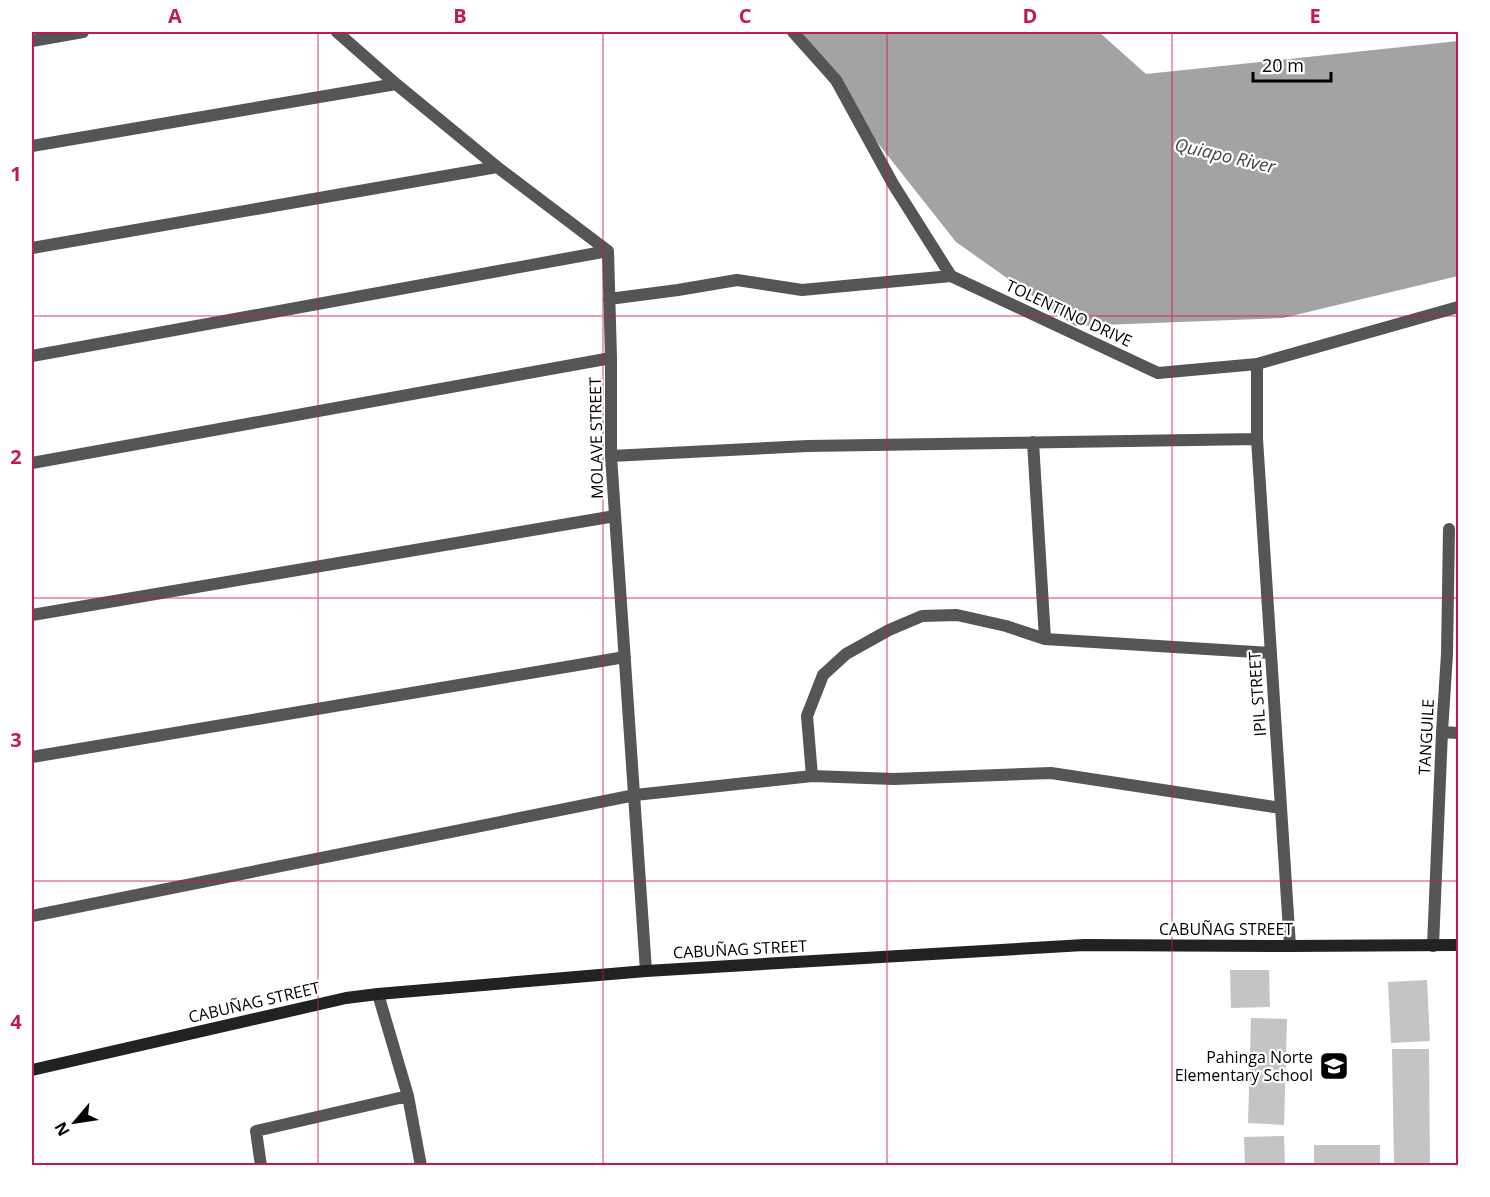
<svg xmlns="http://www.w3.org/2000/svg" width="1490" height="1197" viewBox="0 0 1490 1197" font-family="'Open Sans',sans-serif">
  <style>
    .water { fill: #a3a3a3 }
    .building { fill: #c4c4c4 }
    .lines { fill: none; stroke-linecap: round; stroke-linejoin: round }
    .street { stroke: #555; stroke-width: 12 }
    .secondary { stroke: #222; stroke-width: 12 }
    .grid { fill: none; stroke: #c2185b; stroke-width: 1.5; stroke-opacity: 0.55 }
    .labels { text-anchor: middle; stroke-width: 4.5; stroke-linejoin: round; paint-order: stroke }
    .street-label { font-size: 16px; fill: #000; stroke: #fff }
    .poi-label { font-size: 16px; fill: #000; stroke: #fff; text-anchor: end }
    .water-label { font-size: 18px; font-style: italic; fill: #444; stroke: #fff }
    .neatline { fill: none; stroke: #c2185b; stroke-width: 2 }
    .grid-label { font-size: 20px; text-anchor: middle; font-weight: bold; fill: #c2185b }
  </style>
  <rect width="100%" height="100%" fill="#fff"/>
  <!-- water -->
  <path class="water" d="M790,32h309l47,42 312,-33v235l-175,42 -208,8 -119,-84z"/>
  <!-- building -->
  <path class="building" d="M1230,970h39l1,37 -39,1z
    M1427,980l3,61 -39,2 -3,-61z
    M1251,1018l36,1 -3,106 -36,-2z
    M1392,1049h37l1,117h-36z
    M1284,1136l1,30h-40l-1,-29z
    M1314,1145h66v21h-66z"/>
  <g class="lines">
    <!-- street -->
    <path class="street" d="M337,32l59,52 101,83 111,84
      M793,32l43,48 57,104 58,92 207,97 99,-9 201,-57
      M32,41l51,-9
      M32,146l364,-62
      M32,248l465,-81
      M608,251l3,107v98l35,515
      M609,299l69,-9 59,-10 65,10 149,-14
      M32,356l576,-105
      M1257,364v75l33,507
      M1033,442l12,197
      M611,456l197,-10 449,-7
      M32,463l579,-105
      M32,615l583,-99
      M1442,732l16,1
      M32,757l593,-100
      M812,776l-5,-60 16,-41 23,-21 43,-24 33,-14 35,-1 49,11 39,13 226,14
      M32,916l603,-121 177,-19 82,3 157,-6 230,35
      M1433,946l9,-214 5,-78 2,-125
      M378,994l30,102 13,70
      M261,1166l-5,-35 152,-35"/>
    <!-- secondary -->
    <path class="secondary" d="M32,1070l314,-72 32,-4 268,-23 438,-26 206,1 168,-1"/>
  </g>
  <!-- grid -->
  <path class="grid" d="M318,32v1134M603,32v1134M887,32v1134M1172,32v1134M32,316h1426M32,598h1426M32,881h1426"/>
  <!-- icons -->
  <defs>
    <g id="school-square" transform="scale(1.5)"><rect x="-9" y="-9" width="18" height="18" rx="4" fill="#000" stroke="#fff"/><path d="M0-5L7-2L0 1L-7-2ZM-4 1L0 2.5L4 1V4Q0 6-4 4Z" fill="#fff"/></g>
  </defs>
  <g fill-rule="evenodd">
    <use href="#school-square" x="1334" y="1066"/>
  </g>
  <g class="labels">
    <!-- street labels -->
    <g class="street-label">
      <text transform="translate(1069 313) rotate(25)" y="6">TOLENTINO DRIVE</text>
      <text transform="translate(596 438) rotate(-91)" y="6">MOLAVE STREET</text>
      <text transform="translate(1257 694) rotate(-94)" y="6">IPIL STREET</text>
      <text transform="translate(1426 737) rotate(-87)" y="6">TANGUILE</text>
      <text x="1226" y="935">CABUÑAG STREET</text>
      <text transform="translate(740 949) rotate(-3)" y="6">CABUÑAG STREET</text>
      <text transform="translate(254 1002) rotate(-13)" y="6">CABUÑAG STREET</text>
    </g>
    <!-- poi labels -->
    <g class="poi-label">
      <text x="1313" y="1063">Pahinga Norte<tspan x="1313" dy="18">Elementary School</tspan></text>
    </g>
    <!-- water labels -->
    <g class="water-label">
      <text transform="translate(1225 156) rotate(13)" y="6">Quiapo River</text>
    </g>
  </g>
  <!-- border -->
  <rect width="1490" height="1197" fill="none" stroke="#ffffff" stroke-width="66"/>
  <!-- north arrow -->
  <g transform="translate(75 1122) rotate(241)" stroke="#ffffff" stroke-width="4.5" paint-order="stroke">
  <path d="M0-4.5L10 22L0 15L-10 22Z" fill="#000000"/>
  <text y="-9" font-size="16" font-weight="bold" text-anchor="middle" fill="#000000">N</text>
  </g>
  <!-- scale -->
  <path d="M1253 72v9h78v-9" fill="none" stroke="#000000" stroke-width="3"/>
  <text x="1262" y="72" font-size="18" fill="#000000" stroke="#ffffff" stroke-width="4.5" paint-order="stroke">20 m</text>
  <rect x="33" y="33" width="1424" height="1131" class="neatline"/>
  <g class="grid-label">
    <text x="175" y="23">A</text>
    <text x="460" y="23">B</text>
    <text x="745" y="23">C</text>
    <text x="1030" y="23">D</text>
    <text x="1315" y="23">E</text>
    <text x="16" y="181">1</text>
    <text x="16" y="464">2</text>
    <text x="16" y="747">3</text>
    <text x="16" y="1029">4</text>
  </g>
</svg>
